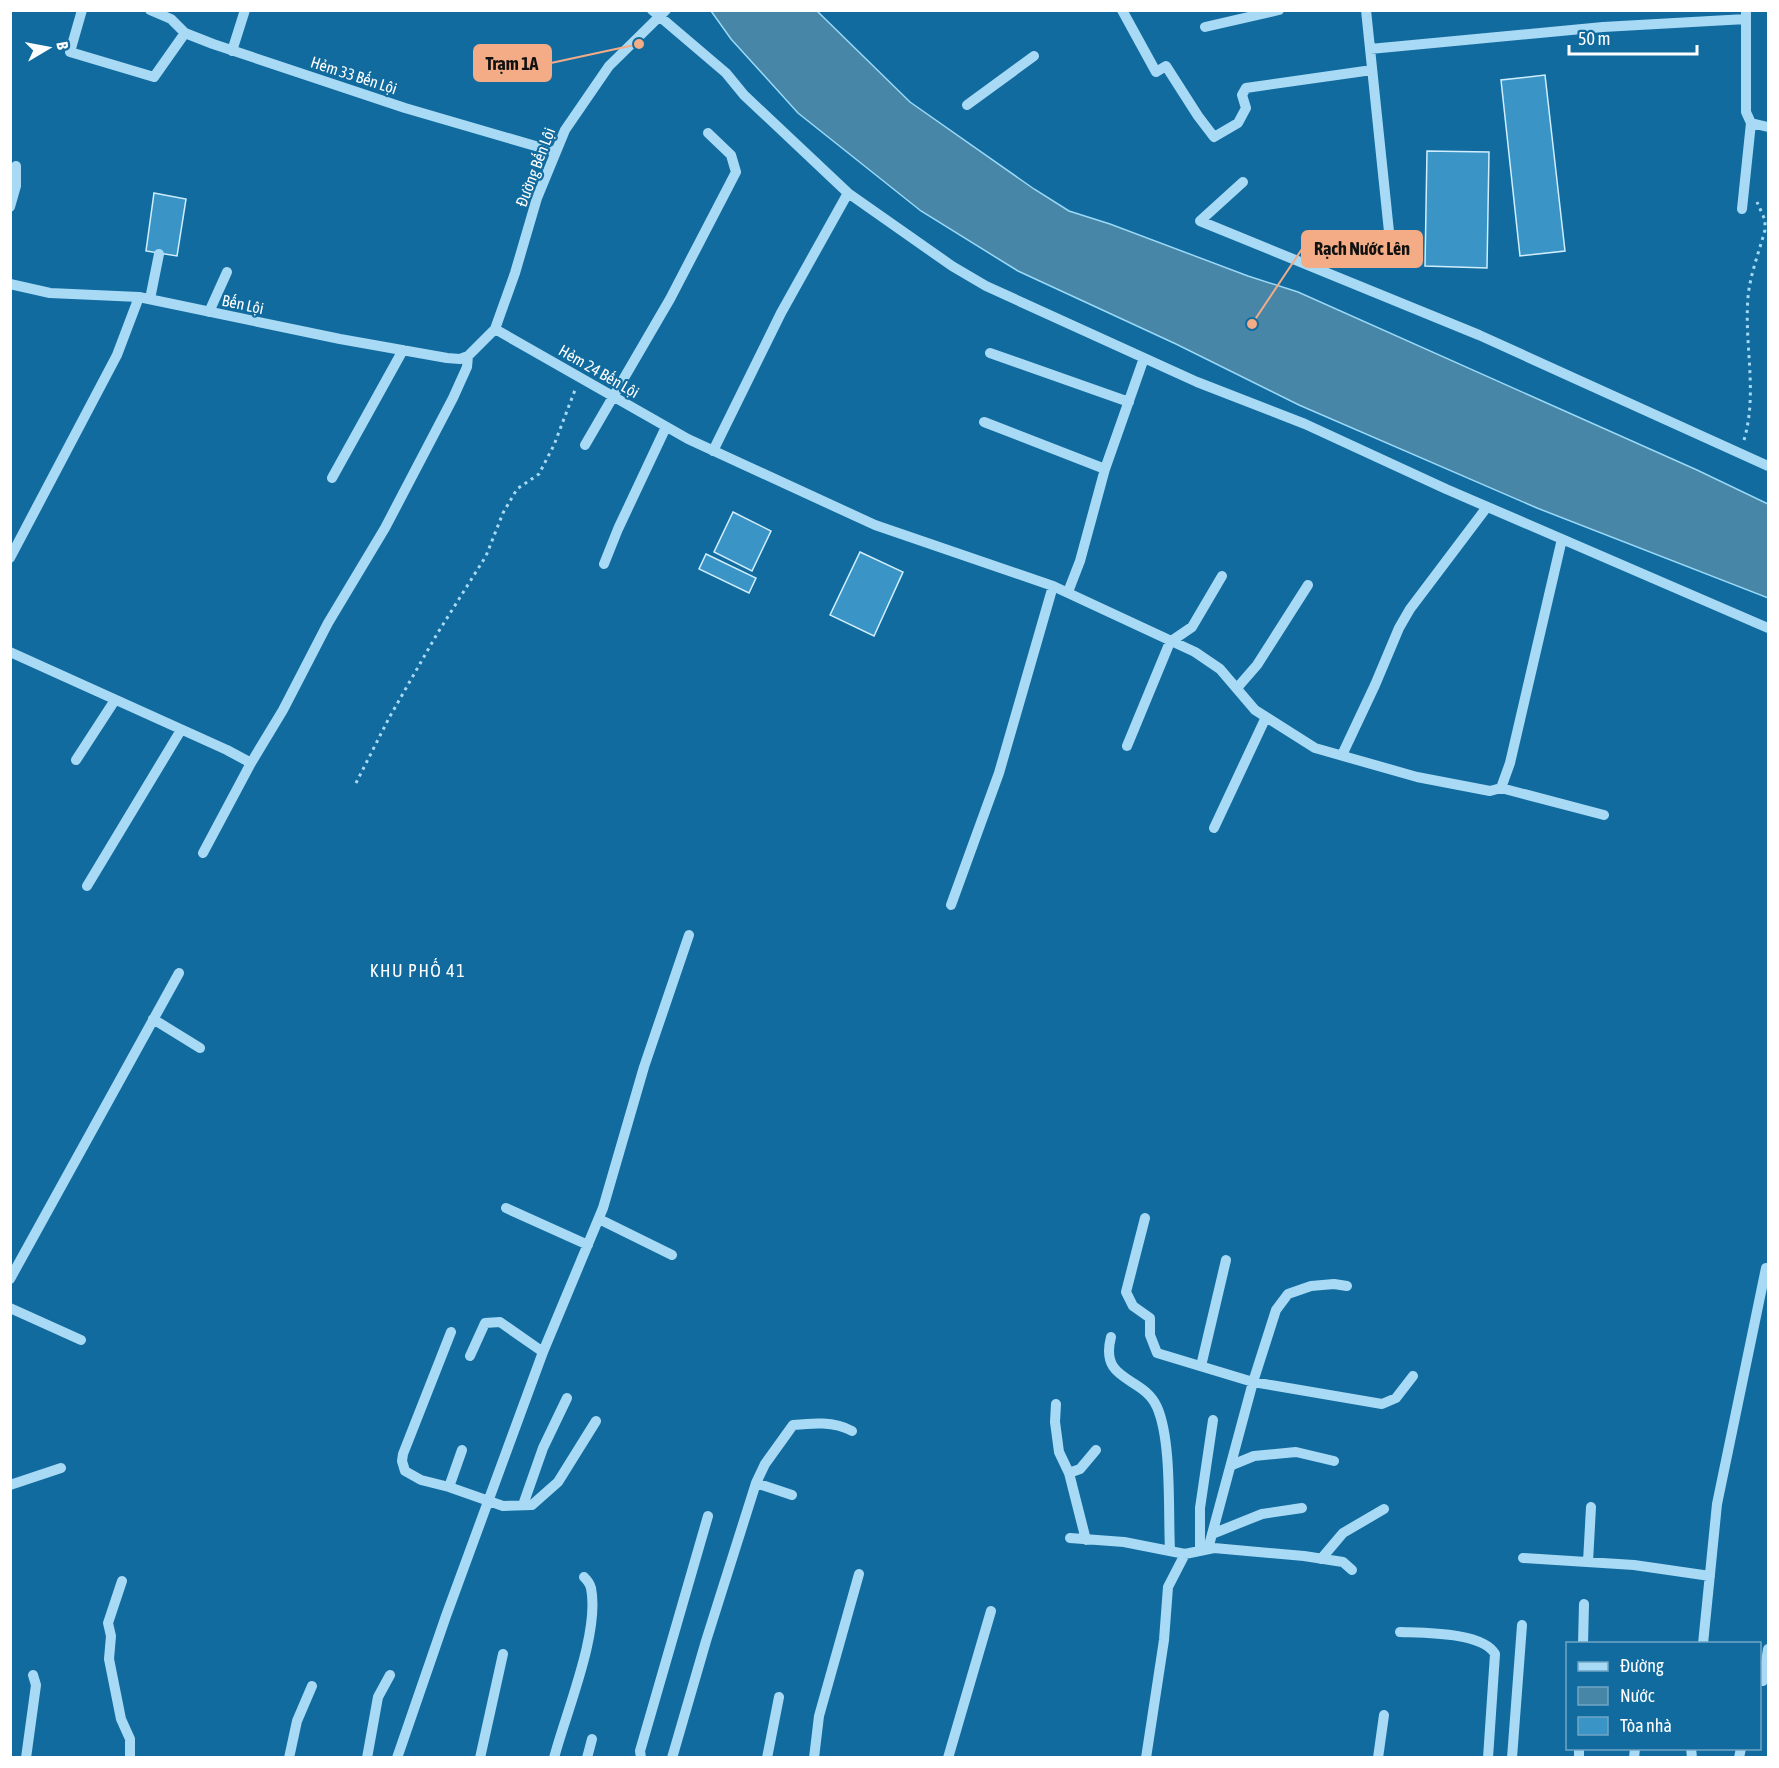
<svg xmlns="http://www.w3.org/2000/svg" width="1779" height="1768" viewBox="0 0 1779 1768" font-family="'Asap Condensed',sans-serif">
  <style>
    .water { fill: #4886a8; stroke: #9ad9f8; stroke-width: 1.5 }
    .building { fill: #3a95c6; stroke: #d1eefe; stroke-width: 1.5 }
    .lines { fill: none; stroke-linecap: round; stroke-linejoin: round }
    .path { stroke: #a8daf5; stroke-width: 3; stroke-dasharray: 3 4.5; stroke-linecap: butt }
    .minor { stroke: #a8daf5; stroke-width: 10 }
    .labels { text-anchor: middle; stroke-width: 4.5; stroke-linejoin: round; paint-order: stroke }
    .street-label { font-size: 16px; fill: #fff; stroke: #116b9e }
    .neighbourhood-label { font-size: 18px; letter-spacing: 1.5px; fill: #fff; stroke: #116b9e }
    .leader { fill: none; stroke: #f4ac86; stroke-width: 2 }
    .callout-dot { fill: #f4ac86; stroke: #116b9e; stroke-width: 2 }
    .callout { fill: #f4ac86; stroke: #f4ac86; stroke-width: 2 }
    .callout-label { font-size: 18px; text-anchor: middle; font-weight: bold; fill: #111 }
  </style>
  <rect width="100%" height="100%" fill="#116b9e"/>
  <!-- water -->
  <path class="water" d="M711,11h106l93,91 124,87 35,22 41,13 138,52 50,16 399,178 71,34v94l-231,-90 -238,-103 -123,-61 -158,-73 -97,-60 -123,-98 -67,-74z"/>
  <!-- building -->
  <path class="building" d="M1545,75l20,176 -45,5 -19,-176z
    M1427,151l62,1 -2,116 -62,-2z
    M154,193l32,6 -9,57 -31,-5z
    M733,512l38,19 -19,40 -38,-19z
    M860,552l43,20 -29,64 -44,-21z
    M706,554l50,24 -7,15 -50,-24z"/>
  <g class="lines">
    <!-- path -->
    <path class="path" d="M1744,440c14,-48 0,-94 4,-143 2,-22 11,-45 17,-67v-10l-8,-18
      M356,783l33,-65 48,-84 49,-78 17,-43 14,-24 22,-15 15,-29 21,-55"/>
    <!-- minor -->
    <path class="minor" d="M82,10l-12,42 84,25 31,-44
      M150,10l21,9 14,14 28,11 192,64 151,44
      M652,10l74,63 18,22 104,98 104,73 34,20 211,96 108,42 141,65 322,139
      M1122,10l34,62 10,-6 32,50 16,21 24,-14 8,-15 -4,-13 4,-7 126,-18
      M1366,10l25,241
      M1746,10v102l5,11 17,4
      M1205,27l74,-17
      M1370,49l233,-22 143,-8
      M232,51l13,-41
      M967,105l67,-49
      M1243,182l-43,39 279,114 289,131
      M10,207l6,-21v-20
      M1742,209l9,-86
      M10,284l40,9 89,4 201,42 107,19 13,1 8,-3 27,-27 20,-56 22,-75 28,-68 44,-64 57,-56
      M150,299l9,-45
      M209,312l18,-40
      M495,329l193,110 187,86 178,61 142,66 25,17 35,41 60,38 102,29 73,14 11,-3 9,-25 52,-224
      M990,353l139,49
      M984,422l121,47
      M585,445l85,-146 66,-127 -5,-17 -23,-22
      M713,451l68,-138 67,-120
      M332,478l71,-128
      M10,558l107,-203 22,-58
      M604,564l14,-35 48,-102
      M1068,592l12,-31 25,-92 39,-111
      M10,652l217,98 24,13
      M1237,688l20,-23 51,-80
      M1127,746l43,-104 22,-15 30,-51
      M1342,755l33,-70 24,-57 11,-19 77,-102
      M76,760l39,-60
      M1501,788l103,27
      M1214,828l52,-111
      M203,853l48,-90 32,-53 45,-87 57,-95 68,-130 14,-31 1,-11
      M87,886l94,-156
      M951,905l48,-132 54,-187
      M153,1019l47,29
      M506,1208l82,37
      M1145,1218l-19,74 7,14 17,12v17l7,18 96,29 129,22 14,-6 17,-22
      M599,1219l73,36
      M10,1279l169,-306
      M10,1308l71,32
      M451,1332l-48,122 -1,7 3,10 16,9 28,7 54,19 29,-1 26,-23 38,-61
      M1111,1337c-12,46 32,38 46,70 15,34 11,105 13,143
      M470,1356l15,-33 15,-1 43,30
      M1201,1366l25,-106
      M1056,1404l-1,18 4,30 10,21 17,67
      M1232,1465l22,-9 42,-4 38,9
      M1069,1473l11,-4 16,-19
      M756,1483l36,12
      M10,1485l51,-17
      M449,1487l13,-37
      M523,1505l20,-57 24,-50
      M1212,1534l50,-20 40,-6
      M1070,1538l54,4 61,12 29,-6 90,8 39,6 9,8
      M1208,1549l45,-167 23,-72 12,-16 23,-8 23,-2 13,2
      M1200,1551v-43l13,-88
      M1523,1558l111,7 76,11
      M1321,1559l22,-26 41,-24
      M1588,1562l3,-55
      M122,1581l-14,42 3,13 -2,23 12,60 9,20v19
      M1400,1632c24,1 83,0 95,22l-7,104
      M1583,1644l1,-40
      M1703,1644l14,-140 49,-236
      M1763,1681l5,-32
      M1691,1748l1,10
      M26,1758l10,-73 -3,-10
      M289,1758l8,-37 15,-35
      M367,1758l11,-61 12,-22
      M397,1758l49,-142 97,-264 60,-144 41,-141 45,-132
      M480,1758l23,-104
      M554,1758c12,-46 46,-125 37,-170 -1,-4 -4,-8 -7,-11
      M587,1758l5,-19
      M641,1758l-1,-7 68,-235
      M672,1758l34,-117 50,-158 9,-19 28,-39c19,-2 41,-4 59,6
      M767,1758l12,-61
      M814,1758l5,-42 40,-142
      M948,1758l43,-147
      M1146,1758l18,-118 4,-53 17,-33
      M1378,1758l6,-43
      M1512,1758l10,-133
      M1579,1758v-10
      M1634,1758l1,-10
      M1739,1758l2,-10"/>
  </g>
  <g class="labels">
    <!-- street labels -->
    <g class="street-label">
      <text transform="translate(354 75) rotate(18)" y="6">Hẻm 33 Bến Lội</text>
      <text transform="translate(535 167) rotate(-69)" y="6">Đường Bến Lội</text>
      <text transform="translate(243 304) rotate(12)" y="6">Bến Lội</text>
      <text transform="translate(599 371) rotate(30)" y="6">Hẻm 24 Bến Lội</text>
    </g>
    <!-- neighbourhood labels -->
    <g class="neighbourhood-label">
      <text x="418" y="977">KHU PHỐ 41</text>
    </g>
  </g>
  <!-- callouts -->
  <path class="leader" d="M639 44L551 63M1252 324L1302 249"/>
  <g class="callout-dot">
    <circle cx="639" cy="44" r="6"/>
    <circle cx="1252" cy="324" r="6"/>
  </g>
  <g class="callout">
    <rect x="474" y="45" width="77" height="36" rx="6"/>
    <rect x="1302" y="231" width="120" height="36" rx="6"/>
  </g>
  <g class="callout-label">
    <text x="512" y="70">Trạm 1A</text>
    <text x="1362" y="255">Rạch Nước Lên</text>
  </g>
  <!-- border -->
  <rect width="1779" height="1768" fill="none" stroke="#ffffff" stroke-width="24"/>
  <!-- legend -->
  <rect x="1566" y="1642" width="195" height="108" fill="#116b9e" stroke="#70a6c5" stroke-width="1.5"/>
  <rect x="1578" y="1662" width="30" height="9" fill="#a8daf5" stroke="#70a6c5" stroke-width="1.5"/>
  <text x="1620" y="1672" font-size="18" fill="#ffffff">Đường</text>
  <rect x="1578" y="1687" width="30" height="18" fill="#4886a8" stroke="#70a6c5" stroke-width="1.5"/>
  <text x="1620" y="1702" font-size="18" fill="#ffffff">Nước</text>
  <rect x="1578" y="1717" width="30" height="18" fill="#3a95c6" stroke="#70a6c5" stroke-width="1.5"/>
  <text x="1620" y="1732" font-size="18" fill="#ffffff">Tòa nhà</text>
  <!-- north arrow -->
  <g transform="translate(48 48) rotate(80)" stroke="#116b9e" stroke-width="4.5" paint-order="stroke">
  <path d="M0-4.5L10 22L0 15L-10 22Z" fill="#ffffff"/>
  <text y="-9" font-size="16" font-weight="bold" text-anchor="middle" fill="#ffffff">B</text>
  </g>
  <!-- scale -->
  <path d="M1569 45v9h128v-9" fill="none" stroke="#ffffff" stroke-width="3"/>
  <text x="1578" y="45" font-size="18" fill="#ffffff" stroke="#116b9e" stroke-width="4.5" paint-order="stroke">50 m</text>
</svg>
